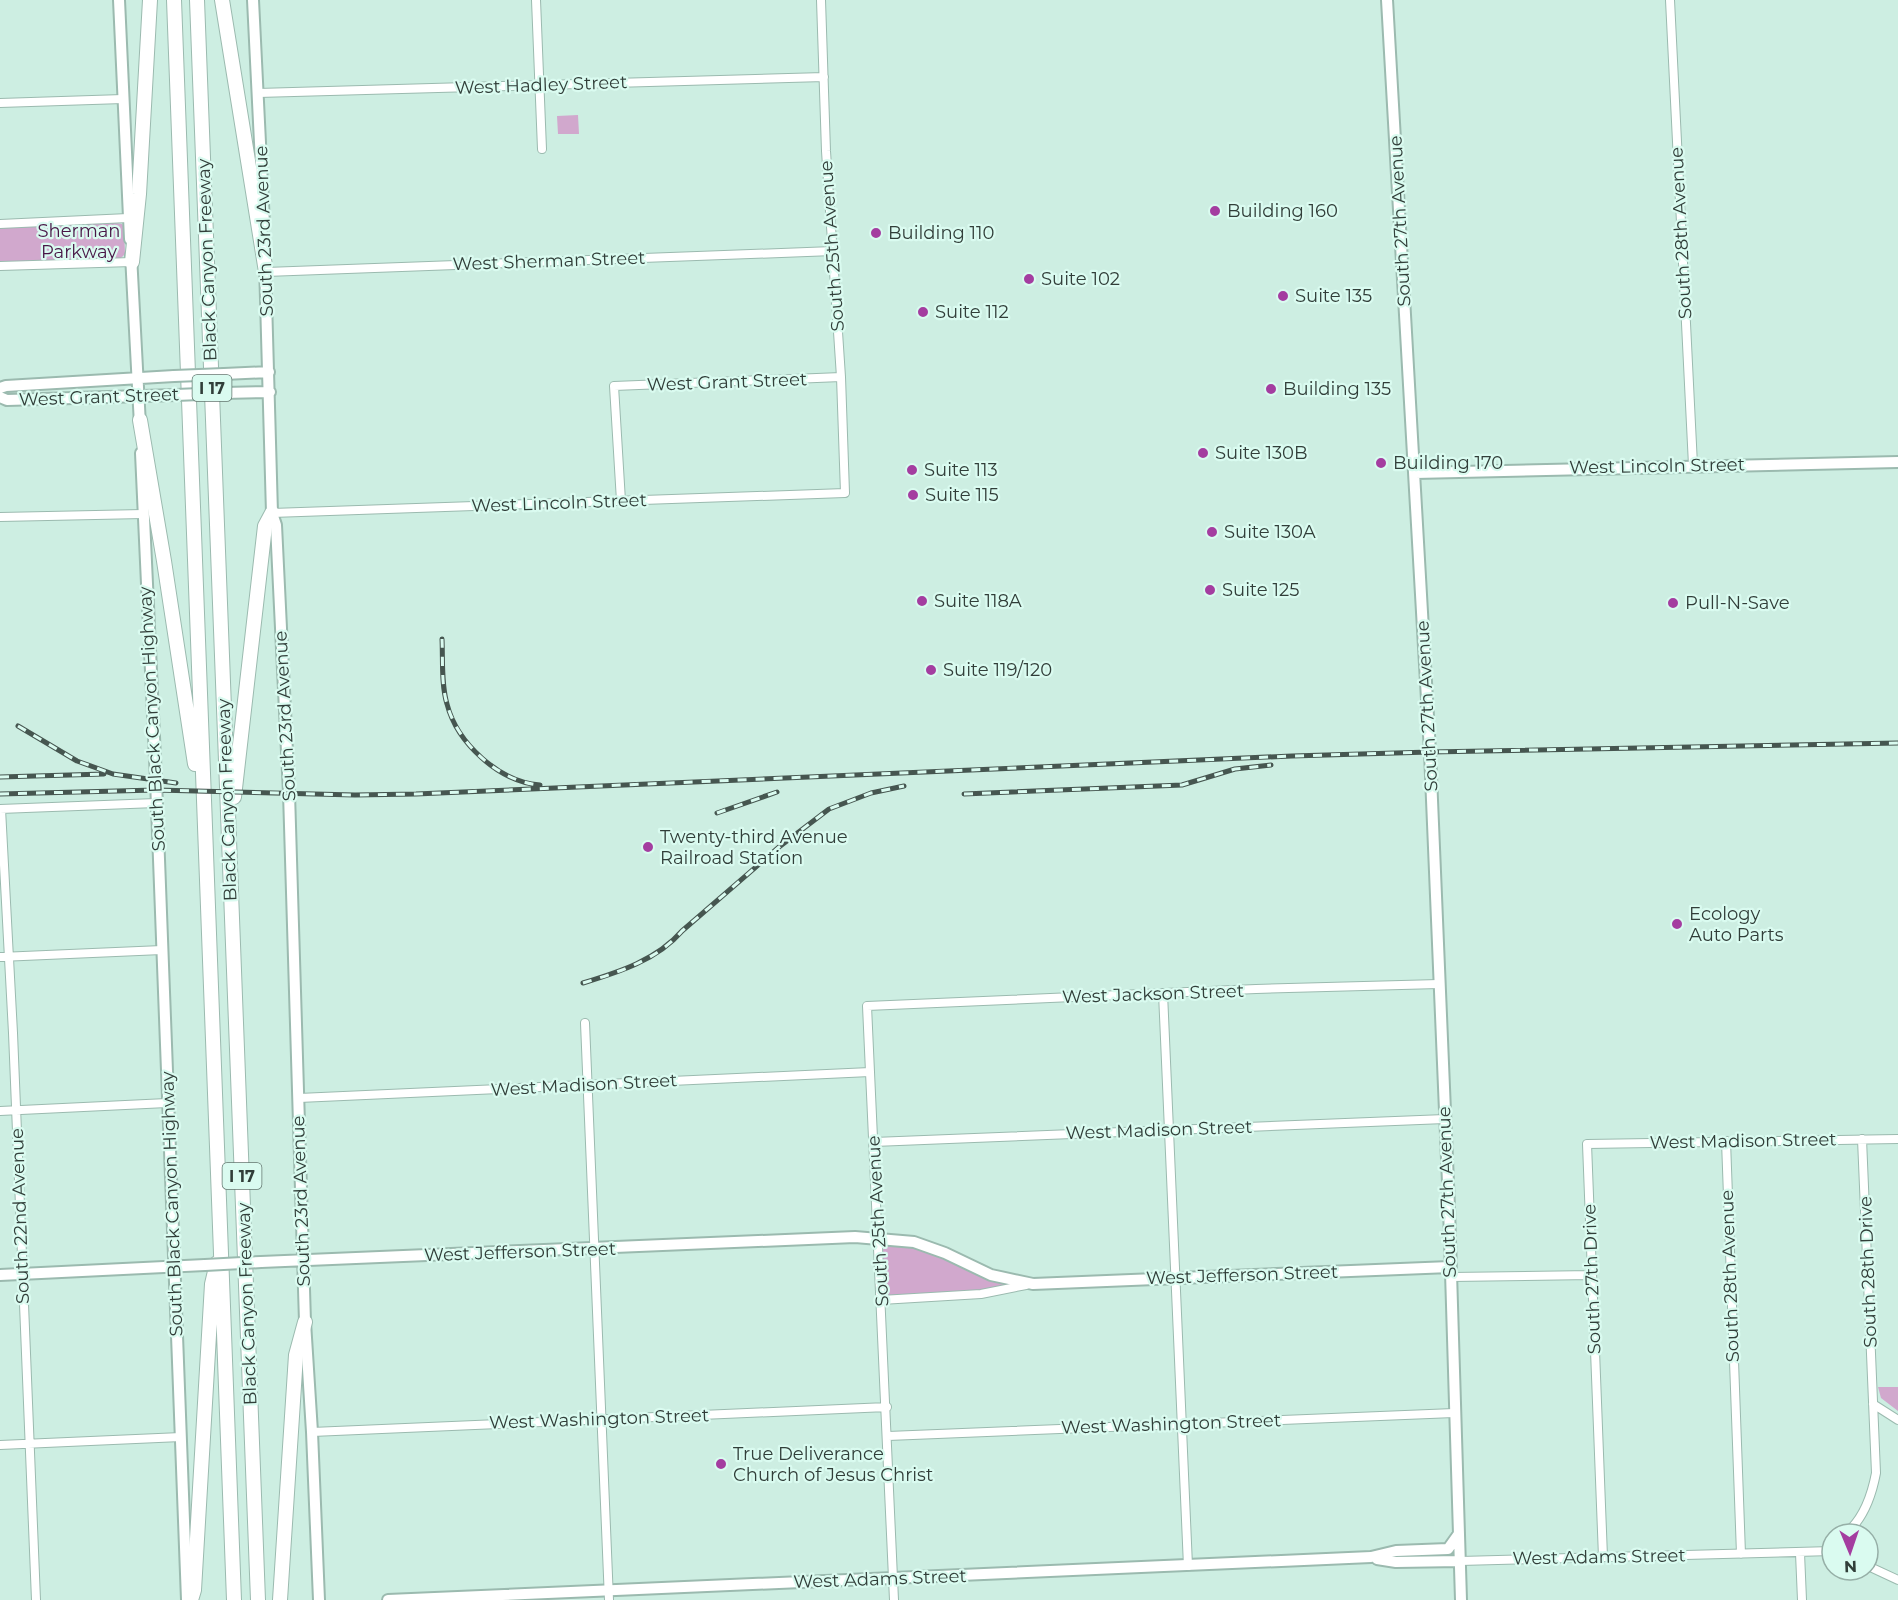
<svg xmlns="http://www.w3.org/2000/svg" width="1898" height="1600" viewBox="0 0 1898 1600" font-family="Montserrat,sans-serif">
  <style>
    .green { fill: #d1a8cd }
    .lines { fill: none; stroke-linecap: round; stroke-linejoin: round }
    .street-casing { stroke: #9bbaaf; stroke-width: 10 }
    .secondary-casing { stroke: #9bbaaf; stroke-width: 14 }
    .highway-casing { stroke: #9bbaaf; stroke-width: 16 }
    .street { stroke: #fff; stroke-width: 8 }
    .secondary { stroke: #fff; stroke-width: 10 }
    .highway { stroke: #fff; stroke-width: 14 }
    .rail-casing { stroke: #465650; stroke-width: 5 }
    .rail { stroke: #dafbf0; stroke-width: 3; stroke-dasharray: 9; stroke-linecap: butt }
    .secondary-bridge-casing { stroke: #9bbaaf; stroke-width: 14; stroke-linecap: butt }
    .secondary-bridge { stroke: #fff; stroke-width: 10 }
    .poi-dot { fill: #a43da0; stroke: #dafbf0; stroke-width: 2 }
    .labels { text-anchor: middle; stroke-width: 4.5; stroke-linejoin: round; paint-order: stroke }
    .shield { fill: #dafbf0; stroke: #647770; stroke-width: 1.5 }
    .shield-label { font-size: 16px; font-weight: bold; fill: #313e39 }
    .street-label { font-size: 18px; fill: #313e39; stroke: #dafbf0 }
    .poi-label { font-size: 18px; fill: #313e39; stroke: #dafbf0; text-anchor: start }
    .park-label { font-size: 18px; fill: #481646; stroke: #dafbf0 }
  </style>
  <rect width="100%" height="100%" fill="#cdeee2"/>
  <!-- green -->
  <path class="green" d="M578,115l1,19h-21l-1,-18z
    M109,222l13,2 2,3 1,27 -4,4 -121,5v-36z
    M878,1238l21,1 134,45 -32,5 -120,11z
    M1878,1387h20v24l-17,-13z"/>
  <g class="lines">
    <!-- street casing -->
    <g class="street-casing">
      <path id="street" d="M536,0l6,149
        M1670,0l23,465
        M258,93l566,-16
        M0,103l123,-4
        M0,224l128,-6
        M0,266l132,-4
        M266,272l567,-21
        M621,501l-7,-115 227,-9
        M272,513l573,-20 -4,-116 -15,-226 -5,-151
        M0,517l143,-3
        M0,809l156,-6
        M1,809l12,224 23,567
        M0,957l162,-7
        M1163,993l25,573
        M585,1023l24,577
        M299,1098l571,-26
        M0,1111l167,-8
        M1726,1141l15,413
        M874,1142l571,-23
        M1451,1277l141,-2
        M881,1300l100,-6 45,-9
        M1873,1404l25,16
        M312,1432l575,-25
        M888,1436l566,-23
        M0,1445l181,-8
        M1845,1534c18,-14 27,-40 31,-61l-14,-334
        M1800,1553l2,47
        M1603,1557l-16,-413 311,-5
        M1460,1561l372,-10
        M1868,1566l30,14
        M894,1600l-27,-594 389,-17 183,-5"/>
    </g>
    <!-- secondary casing -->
    <g class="secondary-casing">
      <path id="secondary" d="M119,0l11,239
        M253,0l11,224
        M1387,0l43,752 19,455 12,393
        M131,255l9,170
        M265,264l7,249 4,12 13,268 16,529 7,110 7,168
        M224,374l45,-2
        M0,388l6,-2 168,-10
        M224,393l46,-1
        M0,397l7,3 169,-5
        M141,453l15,327 31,820
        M1415,473l483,-11
        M261,1262l594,-25 59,5 31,11 46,22 42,9 417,-17
        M0,1275l205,-10
        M1377,1559l19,3 64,-1
        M388,1600l983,-43 25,-6 52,-2 10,-14"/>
    </g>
    <!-- highway casing -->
    <g class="highway-casing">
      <path id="highway" d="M174,0l60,1600
        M197,0l61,1600
        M222,0l44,272
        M132,262l7,-68 11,-194
        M140,420l24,141 31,203
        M234,797l31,-271 7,-13
        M191,1600l3,-10 18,-306 5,-21
        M280,1600l16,-245 9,-33"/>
    </g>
    <!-- street -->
    <use href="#street" class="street"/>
    <!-- secondary -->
    <use href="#secondary" class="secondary"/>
    <!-- highway -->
    <use href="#highway" class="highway"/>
    <!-- rail casing -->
    <g class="rail-casing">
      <path id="rail" d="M442,639c1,21 -1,45 5,65 10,39 52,78 93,81
        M18,726l59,35 36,13 63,9
        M0,777l104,-3
        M0,794l156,-4 199,5 61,-1 876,-38 138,-4 468,-9
        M964,794l218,-9 53,-16 36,-4
        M717,813l60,-21
        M583,983c36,-11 74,-23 99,-52l97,-84 50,-38 42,-16 33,-7"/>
    </g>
    <!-- rail -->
    <use href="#rail" class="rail"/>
    <!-- secondary-bridge casing -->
    <g class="secondary-bridge-casing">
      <path id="secondary-bridge" d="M174,376l50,-2
        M176,395l48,-2
        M205,1265l56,-3"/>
    </g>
    <!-- secondary-bridge -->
    <use href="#secondary-bridge" class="secondary-bridge"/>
  </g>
  <!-- markers -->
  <g class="poi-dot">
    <circle cx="1215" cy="211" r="6"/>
    <circle cx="876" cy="233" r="6"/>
    <circle cx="1029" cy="279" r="6"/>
    <circle cx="1283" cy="296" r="6"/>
    <circle cx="923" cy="312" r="6"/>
    <circle cx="1271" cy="389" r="6"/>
    <circle cx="1203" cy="453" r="6"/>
    <circle cx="1381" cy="463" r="6"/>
    <circle cx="912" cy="470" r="6"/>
    <circle cx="913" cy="495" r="6"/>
    <circle cx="1212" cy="532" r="6"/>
    <circle cx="1210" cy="590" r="6"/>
    <circle cx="922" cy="601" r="6"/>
    <circle cx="1673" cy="603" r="6"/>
    <circle cx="931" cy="670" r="6"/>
    <circle cx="648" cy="847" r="6"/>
    <circle cx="1677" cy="924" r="6"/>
    <circle cx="721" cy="1464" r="6"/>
  </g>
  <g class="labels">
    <!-- shield labels -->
    <g class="shield">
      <rect x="192.5" y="375" width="39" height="26" rx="4.5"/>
      <rect x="222.5" y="1163" width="39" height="26" rx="4.5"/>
    </g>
    <g class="shield-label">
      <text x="212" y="394">I 17</text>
      <text x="242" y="1182">I 17</text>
    </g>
    <!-- street labels -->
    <g class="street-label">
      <text transform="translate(541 85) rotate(-2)" y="6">West Hadley Street</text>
      <text transform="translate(1400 221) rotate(-93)" y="6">South 27th Avenue</text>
      <text transform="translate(264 231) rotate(-92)" y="6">South 23rd Avenue</text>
      <text transform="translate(1681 233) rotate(-93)" y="6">South 28th Avenue</text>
      <text transform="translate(832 246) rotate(-94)" y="6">South 25th Avenue</text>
      <text transform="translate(207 260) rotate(-92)" y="6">Black Canyon Freeway</text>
      <text transform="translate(549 261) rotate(-2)" y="6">West Sherman Street</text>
      <text transform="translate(727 382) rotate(-2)" y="6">West Grant Street</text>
      <text transform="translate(99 397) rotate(-2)" y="6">West Grant Street</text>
      <text transform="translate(1657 466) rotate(-1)" y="6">West Lincoln Street</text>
      <text transform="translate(559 503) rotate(-2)" y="6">West Lincoln Street</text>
      <text transform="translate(1427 706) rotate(-93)" y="6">South 27th Avenue</text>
      <text transform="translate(285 716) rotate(-93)" y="6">South 23rd Avenue</text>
      <text transform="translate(152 719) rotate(-93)" y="6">South Black Canyon Highway</text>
      <text transform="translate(227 800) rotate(-92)" y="6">Black Canyon Freeway</text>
      <text transform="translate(1153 994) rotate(-2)" y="6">West Jackson Street</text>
      <text transform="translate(584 1085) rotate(-3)" y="6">West Madison Street</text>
      <text transform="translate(1159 1130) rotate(-2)" y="6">West Madison Street</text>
      <text transform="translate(1743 1141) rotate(-1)" y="6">West Madison Street</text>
      <text transform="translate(1447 1192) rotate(-92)" y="6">South 27th Avenue</text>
      <text transform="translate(301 1201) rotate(-92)" y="6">South 23rd Avenue</text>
      <text transform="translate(172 1204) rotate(-92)" y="6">South Black Canyon Highway</text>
      <text transform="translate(20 1216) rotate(-92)" y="6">South 22nd Avenue</text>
      <text transform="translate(878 1221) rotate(-93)" y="6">South 25th Avenue</text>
      <text transform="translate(520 1252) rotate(-2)" y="6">West Jefferson Street</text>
      <text transform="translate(1868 1272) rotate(-92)" y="6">South 28th Drive</text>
      <text transform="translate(1242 1275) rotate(-2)" y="6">West Jefferson Street</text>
      <text transform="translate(1730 1276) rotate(-92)" y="6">South 28th Avenue</text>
      <text transform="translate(1592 1279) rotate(-92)" y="6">South 27th Drive</text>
      <text transform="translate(247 1304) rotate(-92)" y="6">Black Canyon Freeway</text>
      <text transform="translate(599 1419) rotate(-2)" y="6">West Washington Street</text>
      <text transform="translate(1171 1424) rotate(-2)" y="6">West Washington Street</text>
      <text transform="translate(1599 1557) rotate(-1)" y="6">West Adams Street</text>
      <text transform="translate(880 1579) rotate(-2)" y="6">West Adams Street</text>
    </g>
    <!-- poi labels -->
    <g class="poi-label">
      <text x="1227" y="217">Building 160</text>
      <text x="888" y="239">Building 110</text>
      <text x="1041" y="285">Suite 102</text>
      <text x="1295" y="302">Suite 135</text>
      <text x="935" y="318">Suite 112</text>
      <text x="1283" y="395">Building 135</text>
      <text x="1215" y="459">Suite 130B</text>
      <text x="1393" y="469">Building 170</text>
      <text x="924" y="476">Suite 113</text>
      <text x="925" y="501">Suite 115</text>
      <text x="1224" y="538">Suite 130A</text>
      <text x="1222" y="596">Suite 125</text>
      <text x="934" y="607">Suite 118A</text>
      <text x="1685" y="609">Pull-N-Save</text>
      <text x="943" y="676">Suite 119/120</text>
      <text x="660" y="843">Twenty-third Avenue<tspan x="660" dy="21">Railroad Station</tspan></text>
      <text x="1689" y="920">Ecology<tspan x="1689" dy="21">Auto Parts</tspan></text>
      <text x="733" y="1460">True Deliverance<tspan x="733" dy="21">Church of Jesus Christ</tspan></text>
    </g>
    <!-- park labels -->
    <g class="park-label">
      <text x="79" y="237">Sherman<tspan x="79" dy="21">Parkway</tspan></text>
    </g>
  </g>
  <!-- north arrow -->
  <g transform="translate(1850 1552) rotate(178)"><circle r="28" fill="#dafbf0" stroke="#96afa7" stroke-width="1.5"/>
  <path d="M0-4.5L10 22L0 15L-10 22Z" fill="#a43da0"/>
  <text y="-9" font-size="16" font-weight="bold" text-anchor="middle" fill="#313e39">N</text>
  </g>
</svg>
